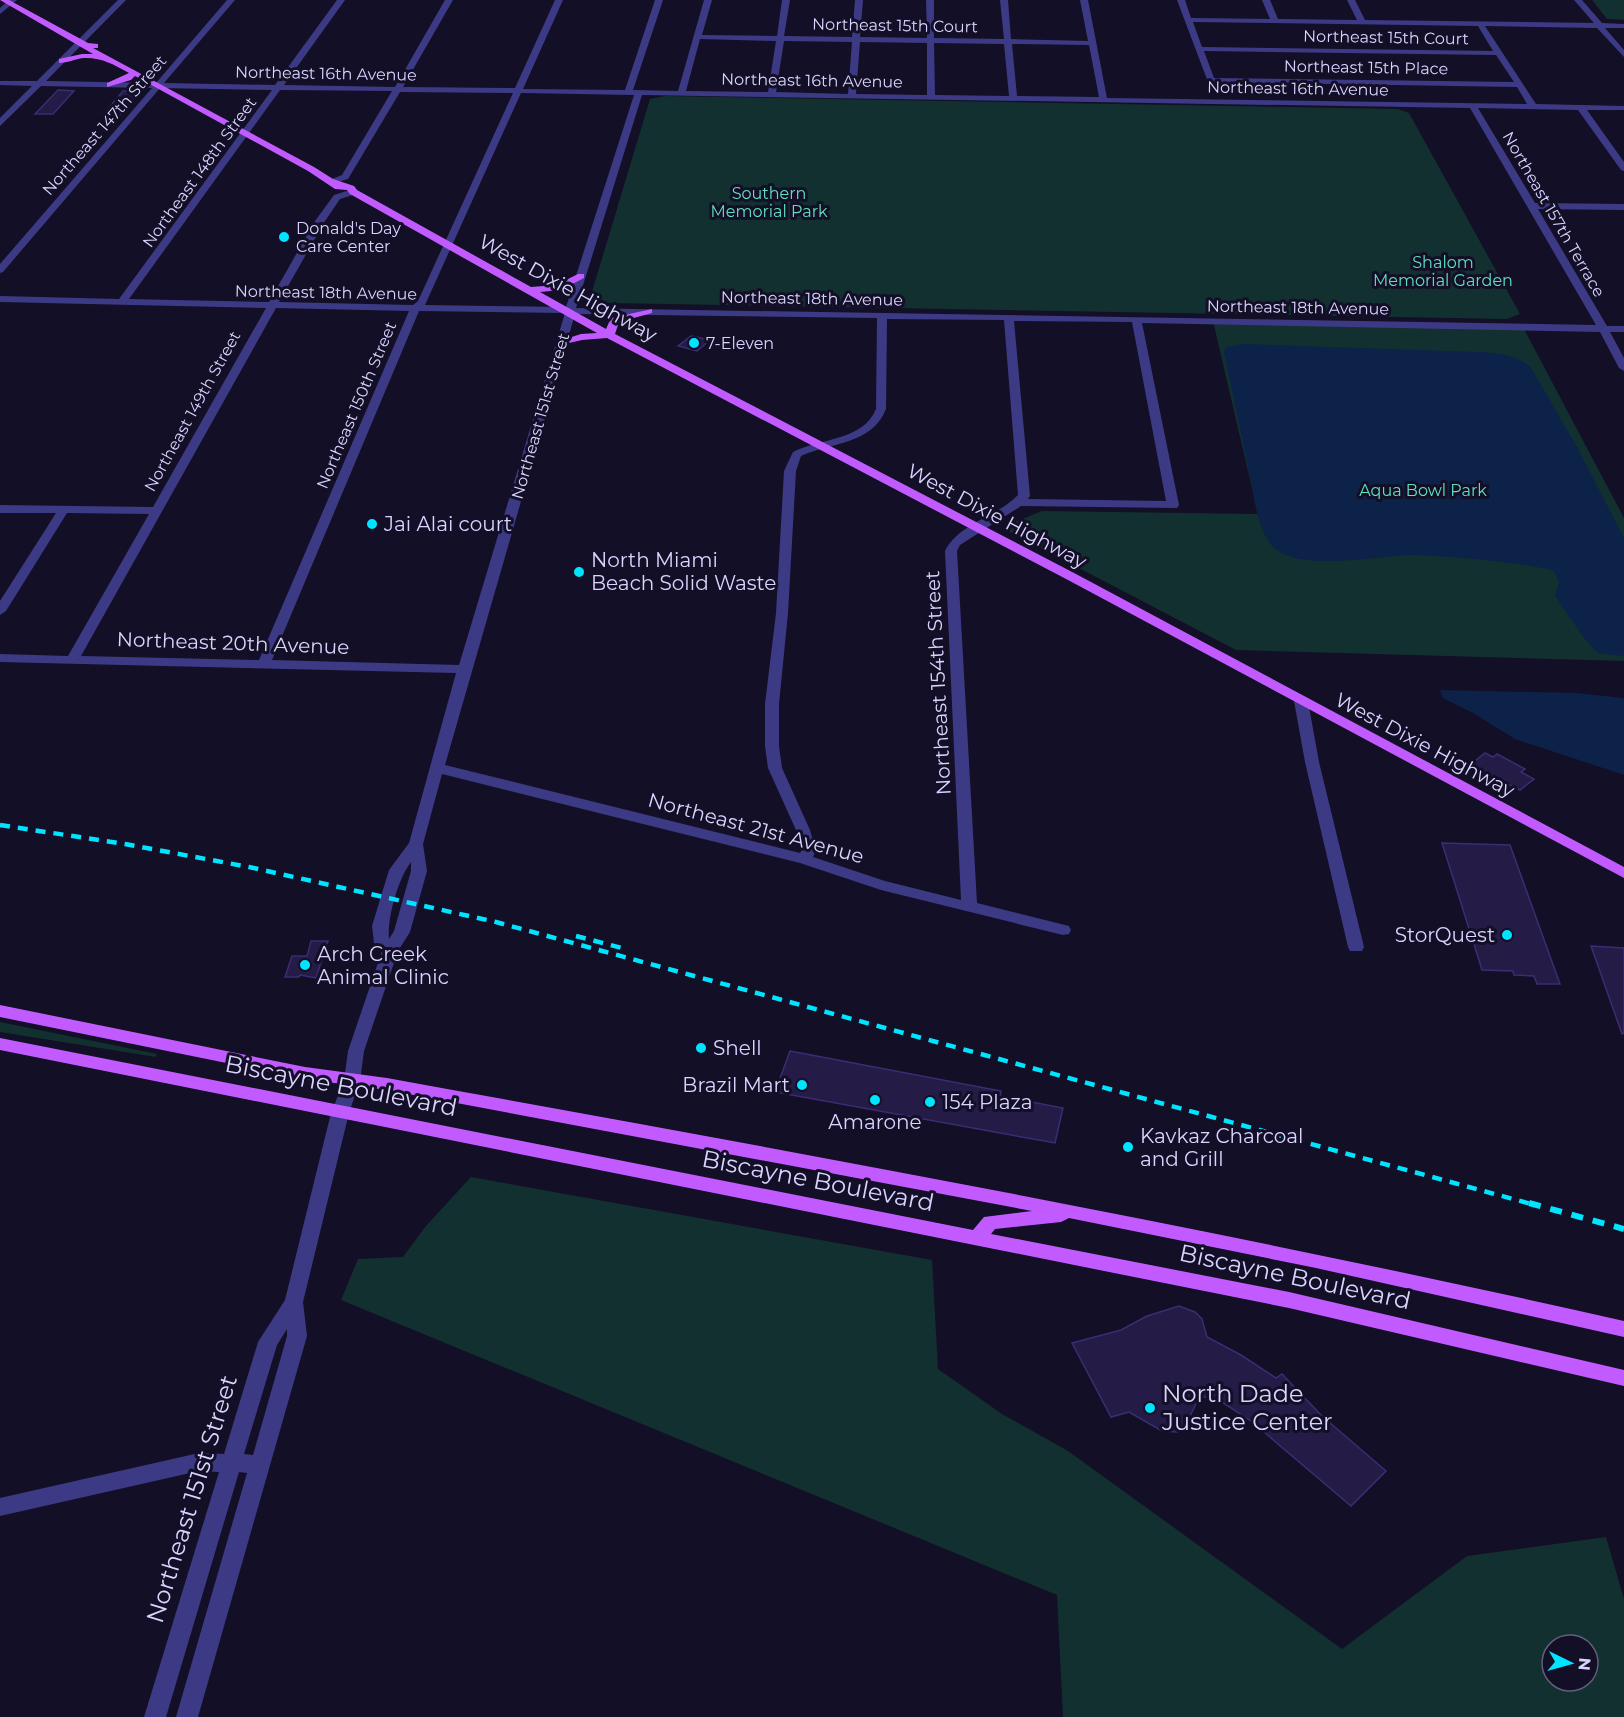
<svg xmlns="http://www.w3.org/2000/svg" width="1624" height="1717" viewBox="0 0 1624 1717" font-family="Montserrat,sans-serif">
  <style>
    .green { fill: #12302f; fill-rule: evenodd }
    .water { fill: #0c2248 }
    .building { fill: #241b47; stroke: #3b2d73; stroke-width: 1.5 }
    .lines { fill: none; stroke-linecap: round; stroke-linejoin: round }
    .minor { fill: #3d3a85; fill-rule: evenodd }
    .major { fill: #c25bff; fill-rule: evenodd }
    .rail-far1 { stroke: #00e5ff; stroke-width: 4.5; stroke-dasharray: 10 8; stroke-linecap: butt }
    .rail { stroke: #00e5ff; stroke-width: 6; stroke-dasharray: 12 10; stroke-linecap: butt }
    .poi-dot { fill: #00e5ff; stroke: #130f26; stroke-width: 2 }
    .labels { text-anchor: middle; stroke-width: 6; stroke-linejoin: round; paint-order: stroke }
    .far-street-label { font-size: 16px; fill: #d9d4ff; stroke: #130f26 }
    .far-park-label { font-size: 16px; fill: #5fe0c0; stroke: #130f26 }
    .far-poi-label { font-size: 16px; fill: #d9d4ff; stroke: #130f26; text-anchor: start }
    .street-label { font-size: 20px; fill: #d9d4ff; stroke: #130f26 }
    .poi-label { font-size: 20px; fill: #d9d4ff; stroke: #130f26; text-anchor: start }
    .near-street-label { font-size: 24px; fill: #d9d4ff; stroke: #130f26 }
    .near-poi-label { font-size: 24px; fill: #d9d4ff; stroke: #130f26; text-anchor: start }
  </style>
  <rect width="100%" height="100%" fill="#130f26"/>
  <!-- green -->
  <path class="green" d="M1592,0h32v20l-17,-1z
    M665,96l733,13 11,4 111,201 -13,5 -898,-16 -18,-8 59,-196z
    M1213,321l310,6 101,191v143l-388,-11 -228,-119 -1,-6 35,-14 216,3z
    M0,1022l157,32 -1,3 -156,-25z
    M471,1177l461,83 6,109 64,45 66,37 274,198 125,-93 139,-19 18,62v118h-561l-6,-122 -716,-295 17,-41 45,-2 22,-30zM1552,1645h36v36h-36z"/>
  <!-- water -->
  <path class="water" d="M1244,344l234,8c20,1 35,2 52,14l48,83 46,89v118l-26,-3 -14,-15 -29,-42 4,-14 -6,-12c-46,-9 -92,-13 -140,-15 -34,0 -122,20 -144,-13 -13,-19 -15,-48 -20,-70 -8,-40 -17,-80 -25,-120l2,-5z
    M1440,690l136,3 48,5v77l-109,-36 -42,-26 -30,-15z"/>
  <!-- building -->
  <path class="building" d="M58,90l16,1 -21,23h-18z
    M123,91h17l-20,24h-17z
    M691,336l19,4 -13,11 -19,-5z
    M1485,753l8,4 4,-3 28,15 -4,3 13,7 -14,11 -14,-7 -3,3 -30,-16 4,-2 -7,-3z
    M1442,843l68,2 50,139h-23l-3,-8 -20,-1 -1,-4 -31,-1z
    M311,941h17l-12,37 -16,-3 -1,2h-14l7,-21h15z
    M1591,946l33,2v85l-2,1z
    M790,1051l211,40 -1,5 63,12 -8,35 -280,-51z
    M1179,1306l16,6 7,7 5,18 34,18 35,23 6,-4 40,42 64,55 -35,35 -100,-85 -26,-17 -12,-5 -13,-3 -16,32 -7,4 -15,-1 -33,-19 -18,5 -39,-74 49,-13 26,-14z"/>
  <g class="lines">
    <!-- minor -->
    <path class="minor" d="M9,0h8l-17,14v-6z
      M118,0h8l-80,81 110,2 71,-83h8l-71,83 111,2 62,-85h8l-61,85 111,2 50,-87h8l-50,87 112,1 40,-88h8l-40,89 102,1 30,-90h8l-30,90 45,1 26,-91h8l-10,35 75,1 5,-36h8l-6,36 68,1 3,-37h8l-3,37 67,1 -1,-38h8v38l70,1 -4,-39h8l3,39 77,2 -8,-41h8l19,98 420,6 -10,-17 -309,-5 -31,-82h8l6,18 79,1 -8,-19h8l8,19 79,1 -10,-20h8l10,20 229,3 -20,-23h8l20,23 22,1v4h-19l19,22v7l-27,-29 -112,-2 51,78 88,2v4h-37l37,52v9l-3,-1 -43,-60 -100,-2 57,95 89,1v6l-86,-1 69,117h17v6h-14l14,26v13l-5,-3 -19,-36 -458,-9 37,182 -2,3 -156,-2 -61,39 -3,6 20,352 92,23 2,4 -2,4 -6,1 -182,-45 -81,-27 -358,-89 -19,70 4,27 -17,61 -12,19 -34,100 -4,30 -11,32 -46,189 4,34 -109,381h-22l71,-244 -8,-1 -73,245h-22l75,-245 -20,-1 -199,45v-18l199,-45 25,1 34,-112 27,-42 46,-187 13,-32 4,-30 34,-100 -8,-8 -2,-17 17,-56 20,-27 47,-170 -456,-11v-8l68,2 81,-142 -82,-1 -61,98 -6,4v-14l56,-88h-56v-8l153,2 113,-199 -266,-6v-6l119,3 153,-209 -112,-2 -157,184 -3,1v-9l152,-176 -111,-2 -41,40v-8l32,-32 -32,-1v-4h37zM1193,22l285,4 15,25 -291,-4zM700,39l76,2 -8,51 -82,-1zM784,41l68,1 -4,52 -72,-2zM860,42l67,1v52l-71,-1zM934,43l70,1 5,52 -74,-1zM1012,44l77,1 10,52 -82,-1zM1204,51l292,4 18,27 -300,-4zM280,90l112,1 -50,84 -15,6 4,3 17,-5 52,-87 113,1 -95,208 -5,4 -134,-3 46,-81 15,-22 16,-5 2,-2 -5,-3 -19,6 -19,26 -46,81 -140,-3zM521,93l113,2 -68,212 -141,-2zM642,95l828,13 126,217 -1020,-17zM276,308l133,3 -150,349 -178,-4zM419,311l146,2 -106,352 -187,-5zM575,314l302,4 -1,91c-13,32 -56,29 -83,43l-9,19 -8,142 -11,91v42l3,22 28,62 6,20 -2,3 -355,-88zM887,319l117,1 14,175c-21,22 -59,28 -73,56l16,349 -76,-19 -72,-24 3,-7 -6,-20 -28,-62 -3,-22v-42l9,-91 8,-142 5,-15c30,-14 71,-11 85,-47zM1014,321l118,1 34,179 -138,-2 2,-3zM411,862v9l-17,60 -5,8c-2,-21 9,-60 22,-77zM287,1329v7l-34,119 -9,-1 33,-109z
      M1301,697l7,4 11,61 45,185 -2,4h-12l-2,-4 -43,-185 -11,-61z"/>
    <!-- major -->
    <path class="major" d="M0,0h9l79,43 10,1v4h-5l221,119 19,12 21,7 3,4 174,97 25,-2 22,-11h6v4l-23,12 -21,2 66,37 5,-11 41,-9v4l-33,9 -4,12 461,240 548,293v11l-556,-298 -461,-242 -25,2 -26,6v-4l25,-8 16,-1 -247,-139 -3,-4 -12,-1 -27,-18 -173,-95 -4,4 -24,7v-4l22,-10c-16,-9 -28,-16 -46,-15 -8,1 -16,5 -24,5v-4l23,-5h11z
      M0,1005l305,62 82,11c414,75 827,150 1237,243v16l-308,-69 -247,-50 -8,4 -66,7 -4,5 298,58 335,78v16l-335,-78 -1289,-258v-12l973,192 11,-13 48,-6 -645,-121 -82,-11 -305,-62z"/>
    <!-- rail-far1 -->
    <path class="rail-far1" d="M0,825l125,19 124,23 247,55 1039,283
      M576,936l46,12"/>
    <!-- rail -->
    <path class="rail" d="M1529,1203l95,26"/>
  </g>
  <!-- markers -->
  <g class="poi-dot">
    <circle cx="284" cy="237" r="6"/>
    <circle cx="694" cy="343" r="6"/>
    <circle cx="372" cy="524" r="6"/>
    <circle cx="579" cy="572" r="6"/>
    <circle cx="1507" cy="935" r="6"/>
    <circle cx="305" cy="965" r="6"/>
    <circle cx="701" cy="1048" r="6"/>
    <circle cx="802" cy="1085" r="6"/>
    <circle cx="875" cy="1100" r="6"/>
    <circle cx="930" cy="1102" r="6"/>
    <circle cx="1128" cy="1147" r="6"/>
    <circle cx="1150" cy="1408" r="6"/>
  </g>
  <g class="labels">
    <!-- far-street labels -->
    <g class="far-street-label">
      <text transform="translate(895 25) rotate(1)" y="6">Northeast 15th Court</text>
      <text transform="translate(1386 37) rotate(1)" y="6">Northeast 15th Court</text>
      <text transform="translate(1366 67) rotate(1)" y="6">Northeast 15th Place</text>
      <text transform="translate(326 73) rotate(1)" y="6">Northeast 16th Avenue</text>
      <text transform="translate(812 80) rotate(1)" y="6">Northeast 16th Avenue</text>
      <text transform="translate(1298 88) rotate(1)" y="6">Northeast 16th Avenue</text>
      <text transform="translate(104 125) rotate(-49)" y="6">Northeast 147th Street</text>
      <text transform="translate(199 172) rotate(-54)" y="6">Northeast 148th Street</text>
      <text transform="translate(1554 214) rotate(60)" y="6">Northeast 157th Terrace</text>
      <text transform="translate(326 292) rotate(1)" y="6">Northeast 18th Avenue</text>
      <text transform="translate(812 298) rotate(1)" y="6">Northeast 18th Avenue</text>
      <text transform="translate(1298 307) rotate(1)" y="6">Northeast 18th Avenue</text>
      <text transform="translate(356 405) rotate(-67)" y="6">Northeast 150th Street</text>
      <text transform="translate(192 411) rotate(-61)" y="6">Northeast 149th Street</text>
      <text transform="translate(540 416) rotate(-74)" y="6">Northeast 151st Street</text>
    </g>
    <!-- far-park labels -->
    <g class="far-park-label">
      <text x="769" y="199">Southern<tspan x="769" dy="18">Memorial Park</tspan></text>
      <text x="1443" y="268">Shalom<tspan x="1443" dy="18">Memorial Garden</tspan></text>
      <text x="1423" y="496">Aqua Bowl Park</text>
    </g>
    <!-- far-poi labels -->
    <g class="far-poi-label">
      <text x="296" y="234">Donald's Day<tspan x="296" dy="18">Care Center</tspan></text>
      <text x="706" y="349">7-Eleven</text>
    </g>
    <!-- street labels -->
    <g class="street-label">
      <text transform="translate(568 288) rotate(29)" y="7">West Dixie Highway</text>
      <text transform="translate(997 516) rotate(28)" y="7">West Dixie Highway</text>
      <text transform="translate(233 643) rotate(2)" y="7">Northeast 20th Avenue</text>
      <text transform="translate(938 683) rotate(-93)" y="7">Northeast 154th Street</text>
      <text transform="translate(1425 745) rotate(28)" y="7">West Dixie Highway</text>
      <text transform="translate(756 828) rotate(15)" y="7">Northeast 21st Avenue</text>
    </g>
    <!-- poi labels -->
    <g class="poi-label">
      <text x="384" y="531">Jai Alai court</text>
      <text x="591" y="567">North Miami<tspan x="591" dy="23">Beach Solid Waste</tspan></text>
      <text x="1495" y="942" text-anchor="end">StorQuest</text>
      <text x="317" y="961">Arch Creek<tspan x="317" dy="23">Animal Clinic</tspan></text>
      <text x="713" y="1055">Shell</text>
      <text x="790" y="1092" text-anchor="end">Brazil Mart</text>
      <text x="942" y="1109">154 Plaza</text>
      <text x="875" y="1129" text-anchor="middle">Amarone</text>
      <text x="1140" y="1143">Kavkaz Charcoal<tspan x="1140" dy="23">and Grill</tspan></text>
    </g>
    <!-- near-street labels -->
    <g class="near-street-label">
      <text transform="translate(341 1086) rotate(11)" y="8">Biscayne Boulevard</text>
      <text transform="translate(818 1181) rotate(11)" y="8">Biscayne Boulevard</text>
      <text transform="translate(1295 1277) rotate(12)" y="8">Biscayne Boulevard</text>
      <text transform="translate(192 1499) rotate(-73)" y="8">Northeast 151st Street</text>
    </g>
    <!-- near-poi labels -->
    <g class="near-poi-label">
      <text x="1162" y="1402">North Dade<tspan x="1162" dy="28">Justice Center</tspan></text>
    </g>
  </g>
  <!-- north arrow -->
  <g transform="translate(1570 1663) rotate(95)"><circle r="28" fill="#130f26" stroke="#625e7d" stroke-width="1.5"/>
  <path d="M0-4.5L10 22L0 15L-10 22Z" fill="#00e5ff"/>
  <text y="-9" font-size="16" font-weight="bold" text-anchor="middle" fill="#d9d4ff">N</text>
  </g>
</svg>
